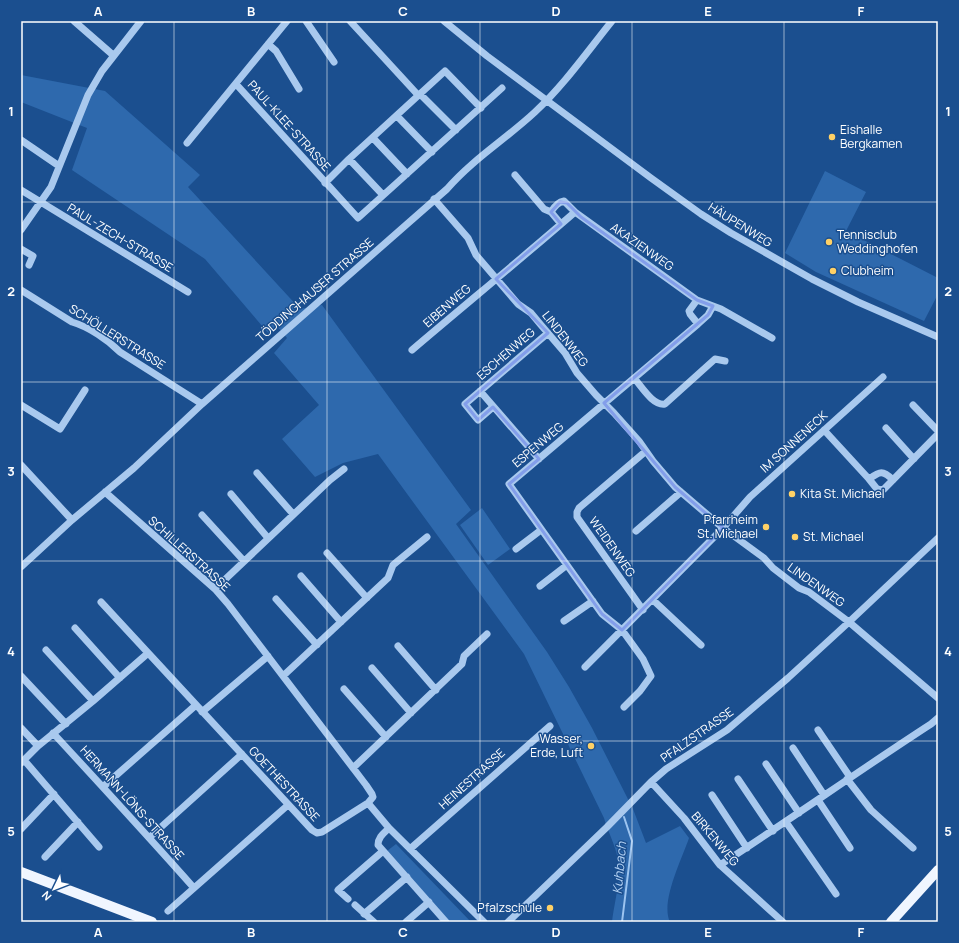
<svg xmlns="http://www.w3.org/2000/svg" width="959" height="943" viewBox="0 0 959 943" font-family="Manrope,sans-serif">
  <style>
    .green { fill: #2e69ad }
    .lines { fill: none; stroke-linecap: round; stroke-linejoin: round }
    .stream { stroke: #9cc4f0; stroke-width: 2 }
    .minor { stroke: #a9c9ee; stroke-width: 7 }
    .major { stroke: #f0f6ff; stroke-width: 10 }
    .marked { fill: none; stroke: #839eea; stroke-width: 3; stroke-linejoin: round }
    .grid { fill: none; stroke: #fff; stroke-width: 1; stroke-opacity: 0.55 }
    .poi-dot { fill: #ffd166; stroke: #1b4f8f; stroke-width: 1.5 }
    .labels { text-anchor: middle; stroke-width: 3; stroke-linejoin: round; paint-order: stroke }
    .street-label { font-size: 12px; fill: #fff; stroke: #1b4f8f }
    .poi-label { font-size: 12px; fill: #fff; stroke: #1b4f8f; text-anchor: start }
    .water-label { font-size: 13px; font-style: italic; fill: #b5d3f5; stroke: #1b4f8f }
    .neatline { fill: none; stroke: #fff; stroke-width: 1.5 }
    .grid-label { font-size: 13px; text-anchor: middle; font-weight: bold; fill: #fff }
  </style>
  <rect width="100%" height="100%" fill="#1b4f8f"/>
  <!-- green -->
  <path class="green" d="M21,75l84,16 95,84 -12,12 112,122 22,-4 149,205 -15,14 91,128 22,35 23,41 41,81 13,34 34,-17 9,12c-7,21 -29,64 -19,84h-58c2,-19 10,-45 6,-63 -3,-15 -10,-27 -14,-41l-80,-164 -146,-200 -35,9 -28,14 -33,-38 37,-34 -45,-52 13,-15 -11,-13 -7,9 -64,-75 -133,-89 15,-42 -66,-26z
    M825,171l41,21 -20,39 92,47v16l-14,27 -108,-49 -31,-19z
    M482,508l28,41 -22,16 -28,-40z
    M396,844l75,78h-22l-62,-71z"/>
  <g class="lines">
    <!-- stream -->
    <path class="stream" d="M622,922l10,-81 -8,-24"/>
    <!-- minor -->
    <path class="minor" d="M74,21l39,34
      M306,21l28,41
      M350,21l68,74
      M444,21l43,35 164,122 50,36 30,19 81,46 46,23 80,35
      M268,44l8,7 23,38
      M236,84l122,134 144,-130
      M420,94l36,36
      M397,116l35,36
      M373,138l34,36
      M21,140l38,26
      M187,143l100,-122
      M349,159l34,36
      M515,175l29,34 7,3
      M325,183l24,-24 96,-88 36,37
      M21,190l167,102
      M434,199l34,39 8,17 42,49 13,9 10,12 24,28 12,20 19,22 18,18 25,28 14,20 22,26 48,41 41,30 9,10 26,20 10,4 40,30 89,76
      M575,212l122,88
      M21,230l30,-43 37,-92 14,-24 39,-50
      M21,249l12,7 -4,9
      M21,290l51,32c17,5 36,18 48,30l82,52
      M713,306l8,3 51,29
      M412,350c54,-46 109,-91 163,-138l-11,-11c-6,1 -10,6 -13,11l10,12
      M634,378c8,9 19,28 31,26l50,-45 10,2
      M480,391l59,68
      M21,405l39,24 25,-39
      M913,405l25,26
      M493,407l-15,13 -13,-16 83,-71
      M886,428l28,31
      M824,430l45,49
      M21,465l51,55
      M257,473l36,41
      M893,480c-10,-10 -13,-9 -24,-1l8,10 5,1 2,-1 54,-55
      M105,492l110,97 13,15 138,181 6,9 1,3 -5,6
      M231,494l37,44
      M202,515l42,46
      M636,531l45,-39
      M516,549l25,-19
      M327,553l40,45
      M21,567l51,-47 62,-52 68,-64 245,-215c26,-30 59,-50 88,-77 29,-27 52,-60 77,-91
      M301,576l40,46
      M540,586l27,-21
      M215,589l115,-109 14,-11
      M276,599l41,46
      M653,600l48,45
      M101,602l211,228 5,3 5,-1 46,-29 21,25 95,94
      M643,610l-66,-93v-5l2,-4 67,-57
      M564,621l29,-20
      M75,628l45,50
      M398,646l38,44
      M46,650l47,51
      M585,667l138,-139 27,-31 133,-120
      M372,668l39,45
      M21,676l45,48
      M283,676l105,-98 5,-13 34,-28
      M344,689l42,48
      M624,707l16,-16 11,-15 -8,-17 -21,-29 -20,-16 -93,-130 189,-160 10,-9 5,-9 -16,-6 -8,11 1,3 8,10
      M202,712l66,-56
      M21,728l17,18
      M818,730l32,47
      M53,733c48,52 95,103 141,155
      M793,748l31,47
      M24,760l75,87
      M21,763l17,-17 55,-45 54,-47
      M766,764l33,49
      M353,768l109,-104 2,-8 23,-22
      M738,779l35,52
      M847,779l24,31 42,38
      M651,782l33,36 36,47 63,57
      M104,786l92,-81
      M712,795l35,53
      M818,800l32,48
      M786,822l50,72
      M389,828c-5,5 -11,9 -11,17l68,77
      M21,829l33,-35
      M150,837l92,-83
      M410,849l140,-123
      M45,857l33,-35
      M720,865c71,-46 140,-95 211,-141l7,-6
      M348,899l-10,-9 45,-39
      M355,905l19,17
      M168,911l120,-106
      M364,914l43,-37
      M406,922l23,-20
      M508,922l99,-95 44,-45 15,-13 61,-39 61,-52 61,-56 89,-84"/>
    <!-- major -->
    <path class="major" d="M21,872l131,50
      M891,922l47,-52"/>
  </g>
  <!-- marked area -->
  <path class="marked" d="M560,202l7,1 14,14 116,83 16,6 -5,9 -104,88 71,84 48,41 -101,102 -20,-16 -93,-130 30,-25 -46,-52 -15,13 -13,-16 83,-71 -52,-54 65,-55 -10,-12z"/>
  <!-- grid -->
  <path class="grid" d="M174,21v901M327,21v901M480,21v901M632,21v901M784,21v901M21,202h917M21,382h917M21,561h917M21,741h917"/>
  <!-- markers -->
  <g class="poi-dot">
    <circle cx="832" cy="137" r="4"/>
    <circle cx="829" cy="242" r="4"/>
    <circle cx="833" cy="271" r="4"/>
    <circle cx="792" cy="494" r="4"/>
    <circle cx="766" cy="527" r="4"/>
    <circle cx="795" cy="537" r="4"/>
    <circle cx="591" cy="746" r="4"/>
    <circle cx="550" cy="908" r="4"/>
  </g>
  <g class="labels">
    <!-- street labels -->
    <g class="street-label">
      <text transform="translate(289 126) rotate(48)" y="4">PAUL-KLEE-STRASSE</text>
      <text transform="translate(740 225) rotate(32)" y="4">HÄUPENWEG</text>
      <text transform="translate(120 238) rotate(31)" y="4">PAUL-ZECH-STRASSE</text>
      <text transform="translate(642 247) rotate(35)" y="4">AKAZIENWEG</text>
      <text transform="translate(315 290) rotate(-41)" y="4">TÖDDINGHAUSER STRASSE</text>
      <text transform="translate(447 306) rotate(-41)" y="4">EIBENWEG</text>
      <text transform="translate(117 337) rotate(32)" y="4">SCHÖLLERSTRASSE</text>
      <text transform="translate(565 339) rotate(52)" y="4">LINDENWEG</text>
      <text transform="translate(506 354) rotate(-41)" y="4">ESCHENWEG</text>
      <text transform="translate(794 442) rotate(-42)" y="4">IM SONNENECK</text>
      <text transform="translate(538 445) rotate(-40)" y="4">ESPENWEG</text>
      <text transform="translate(612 547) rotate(55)" y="4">WEIDENWEG</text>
      <text transform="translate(189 554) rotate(42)" y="4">SCHILLERSTRASSE</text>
      <text transform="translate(816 585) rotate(35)" y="4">LINDENWEG</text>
      <text transform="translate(697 735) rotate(-35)" y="4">PFALZSTRASSE</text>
      <text transform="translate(472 779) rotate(-42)" y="4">HEINESTRASSE</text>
      <text transform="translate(284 784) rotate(47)" y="4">GOETHESTRASSE</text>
      <text transform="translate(132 803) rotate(48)" y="4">HERMANN-LÖNS-STRASSE</text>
      <text transform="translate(715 839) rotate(50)" y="4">BIRKENWEG</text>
    </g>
    <!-- poi labels -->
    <g class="poi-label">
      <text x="840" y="134">Eishalle<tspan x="840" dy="14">Bergkamen</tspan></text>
      <text x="837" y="239">Tennisclub<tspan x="837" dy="14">Weddinghofen</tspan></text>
      <text x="841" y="275">Clubheim</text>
      <text x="800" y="498">Kita St. Michael</text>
      <text x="758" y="524" text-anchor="end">Pfarrheim<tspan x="758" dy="14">St. Michael</tspan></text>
      <text x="803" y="541">St. Michael</text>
      <text x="583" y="743" text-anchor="end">Wasser,<tspan x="583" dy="14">Erde, Luft</tspan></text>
      <text x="542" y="912" text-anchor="end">Pfalzschule</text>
    </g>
    <!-- water labels -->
    <g class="water-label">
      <text transform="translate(619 868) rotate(-85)" y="5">Kuhbach</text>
    </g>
  </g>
  <!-- border -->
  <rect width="959" height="943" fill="none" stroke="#1b4f8f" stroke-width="44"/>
  <!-- north arrow -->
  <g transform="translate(54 889) rotate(227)" stroke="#1b4f8f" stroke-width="3" paint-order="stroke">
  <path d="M0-3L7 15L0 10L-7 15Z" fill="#ffffff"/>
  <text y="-6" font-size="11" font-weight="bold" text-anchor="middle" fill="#ffffff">N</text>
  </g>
  <rect x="22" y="22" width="915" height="899" class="neatline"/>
  <g class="grid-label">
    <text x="98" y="16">A</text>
    <text x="251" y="16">B</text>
    <text x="403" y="16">C</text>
    <text x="556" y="16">D</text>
    <text x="708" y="16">E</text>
    <text x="861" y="16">F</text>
    <text x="11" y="116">1</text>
    <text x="948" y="116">1</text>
    <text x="11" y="296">2</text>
    <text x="948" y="296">2</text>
    <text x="11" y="476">3</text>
    <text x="948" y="476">3</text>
    <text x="11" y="656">4</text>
    <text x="948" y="656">4</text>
    <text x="11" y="836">5</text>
    <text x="948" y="836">5</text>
    <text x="98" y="937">A</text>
    <text x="251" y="937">B</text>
    <text x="403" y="937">C</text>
    <text x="556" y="937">D</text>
    <text x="708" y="937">E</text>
    <text x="861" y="937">F</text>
  </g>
</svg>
